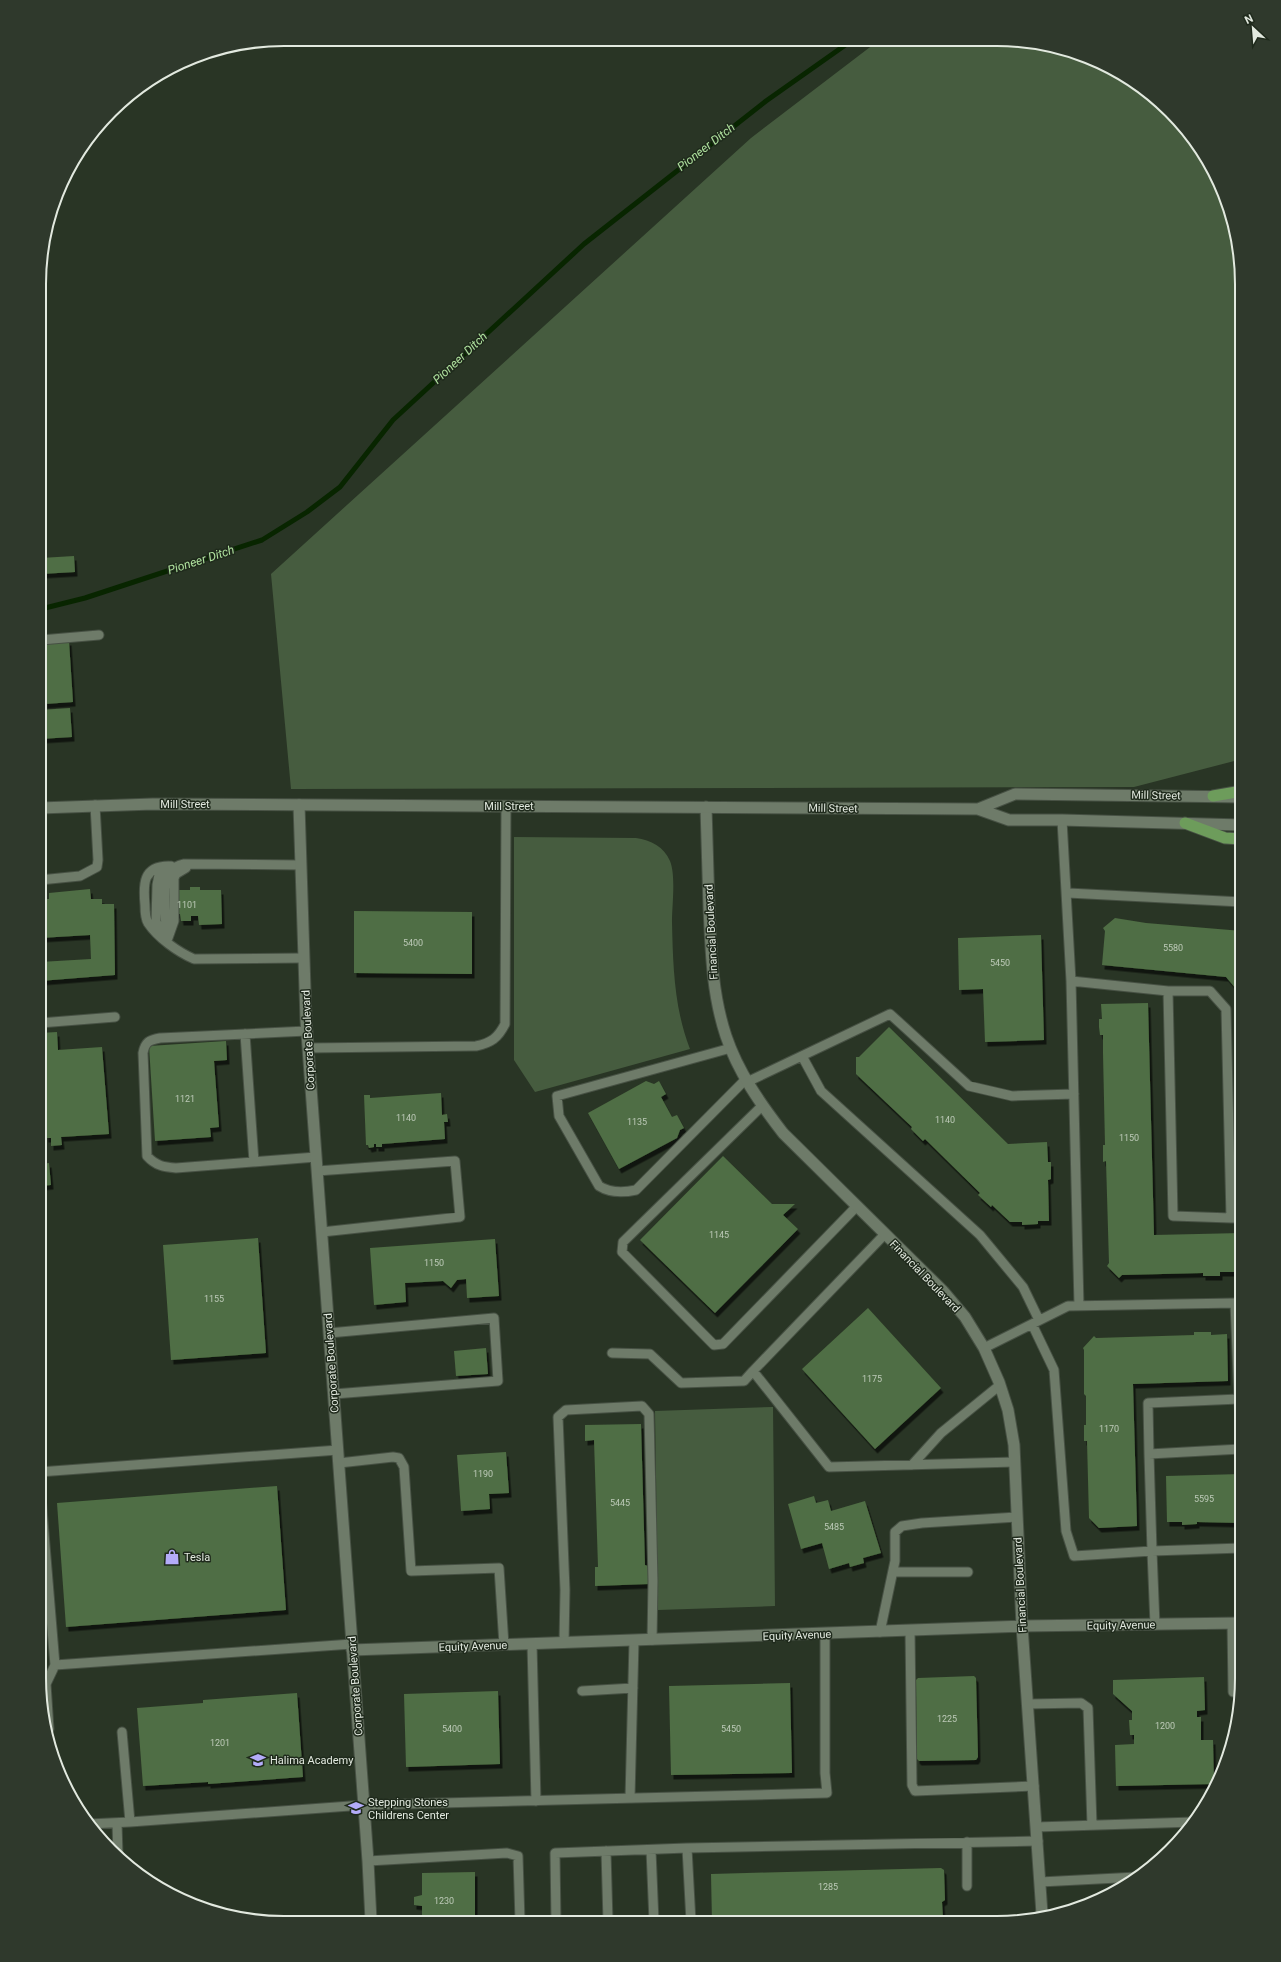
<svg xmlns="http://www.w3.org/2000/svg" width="1281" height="1962" viewBox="0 0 1281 1962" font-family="Roboto,sans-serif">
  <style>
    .green { fill: #465c3f }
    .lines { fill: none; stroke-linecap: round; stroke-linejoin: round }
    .stream { stroke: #082500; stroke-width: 5 }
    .building { fill: #4f6e44; filter: url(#shadow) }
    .service-casing { stroke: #475144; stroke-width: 11 }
    .minor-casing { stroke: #475144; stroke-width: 13 }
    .tertiary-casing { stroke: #475144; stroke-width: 13 }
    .secondary-casing { stroke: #475144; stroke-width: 13 }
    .primary-casing { stroke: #475144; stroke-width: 13 }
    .service { stroke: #6e7b69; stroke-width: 9 }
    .minor { stroke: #6e7b69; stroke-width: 11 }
    .tertiary { stroke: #6e7b69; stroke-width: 11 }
    .secondary { stroke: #6e7b69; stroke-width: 11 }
    .primary { stroke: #6d9c5b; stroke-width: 11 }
    .labels { text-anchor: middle; stroke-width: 3; stroke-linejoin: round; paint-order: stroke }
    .number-label { font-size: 9px; fill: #bdcab8 }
    .street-label { font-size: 11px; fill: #e2e9df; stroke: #1f2a1c }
    .poi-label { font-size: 11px; fill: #e2e9df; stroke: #1f2a1c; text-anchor: start }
    .water-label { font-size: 12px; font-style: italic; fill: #afe19e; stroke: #1f2a1c }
    .rim { fill: none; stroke: #e2e9df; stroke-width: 2 }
  </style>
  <defs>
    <filter id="shadow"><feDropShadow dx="2.5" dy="4.5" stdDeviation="0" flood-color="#0009"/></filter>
  </defs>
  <rect width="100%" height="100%" fill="#293525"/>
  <!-- green -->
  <path class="green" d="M878,41h151l62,17 55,32 45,45 32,55 19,94v475l-108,28 -843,2 -20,-215 480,-436z
    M514,837l122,1c15,2 28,9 34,23 6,15 2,44 2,61 1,43 2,86 18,127l-155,43 -21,-32z
    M773,1407l2,199 -117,4 -3,-199z"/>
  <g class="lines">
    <!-- stream -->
    <path class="stream" d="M41,609l44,-11 177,-58 45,-28 33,-25 53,-67 191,-176 182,-143 85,-60"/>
  </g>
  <!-- building -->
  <path class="building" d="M74,556l1,16 -34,2v-16z
    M69,641l4,61 -28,2 -4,-61z
    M70,708l2,29 -32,2v-29z
    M190,887h10v3h21l1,34 -23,1 -1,-9h-7v5h-10l-1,-7h-26l15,-24h21z
    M90,889l1,10h11v5h12l1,71 -75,6v-19l51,-3 -1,-24 -50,3v-39h9v-6z
    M354,911l118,1v62l-118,-1z
    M1115,918l31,5 96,8v65l-16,-19 -124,-12 3,-34 -2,-3z
    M1041,935l3,105 -59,2 -2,-53 -24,1 -1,-52z
    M1148,1003l6,232 88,-2v39h-22v4h-17v-3l-81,2 -3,3 -12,-12 2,-3 -3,-102 -3,1v-17h2l-2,-92v-18h-3l-1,-8v-8h3l-1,-15z
    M889,1027l119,117 39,-2 1,20h3v17l-3,1 1,41h-11v3l-16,1v-3h-12l-18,-17 -1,2 -13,-12 2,-2 -55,-54 -2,2 -12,-12 1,-2 -56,-53v-17h3z
    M57,1032l1,18 44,-3 7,87 -48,3 1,8 -11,1v-8h-5l-6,-70v-35z
    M226,1041l1,19 -13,1 5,66 -9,1 1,9 -56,4 -6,-95z
    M646,1081l8,3 5,-3 7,13 -5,3 11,20 5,-2 7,13 -4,2 -3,8 -58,31 -31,-56z
    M441,1093l1,22 5,-1 1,8h-4l1,17 -63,5v3h-6v-3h-2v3l-5,1 -1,-3h-2l-2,-50h6v3z
    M723,1156l49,48h23l-12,11 15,14 -83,84 -75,-73z
    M49,1163l2,22 -11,1v-22z
    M258,1238l8,115 -95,7 -8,-115z
    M495,1239l4,57 -32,2 -1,-19 -9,1 -6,8 -8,-7 -38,2 1,19 -32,3 -4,-57z
    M868,1308l73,80 -66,61 -73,-80z
    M1194,1332h17v3l16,-1 1,47 -95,3 4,142 -38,2 -10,-10 -2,-77h-3v-16h2v-29l-2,-2v-44l-1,-2 11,-12 2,2 98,-3z
    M486,1348l2,26 -32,2 -2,-25z
    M641,1424l4,141 3,1 1,18 -54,2v-19h3l-4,-127 -9,1v-16z
    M506,1452l3,41 -20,1 1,15 -29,2 -4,-56z
    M1242,1474v49l-45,-1v2l-15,1v-3h-15l-1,-46z
    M277,1486l9,124 -220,17 -9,-124z
    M814,1496l2,7 12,-3 3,11 34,-10 16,52 -18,5 1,5 -14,4 -1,-4 -20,6 -7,-26 -21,6 -13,-45z
    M974,1676l2,2 2,79 -2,3 -57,1 -2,-2 -1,-79 2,-2z
    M1204,1677l1,33 -8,1v6h4v23h12l1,44 -98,2 -1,-41 19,-1v-9h-4l-1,-15h3v-9l-19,-17v-14z
    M790,1683l2,90 -121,2 -2,-89z
    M498,1691l2,73 -94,3 -2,-73z
    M297,1693l6,84 -95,7v-2l-65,4 -6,-78 66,-5v-3z
    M941,1868l3,2 1,30 -3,2 1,16h2l3,5 -236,-1 -1,-48z
    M475,1872v50l-53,-1v-15l-8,-1v-8l8,-2v-22z"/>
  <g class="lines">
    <!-- service casing -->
    <g class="service-casing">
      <path id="service" d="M41,640l58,-5
        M1062,820l9,161
        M169,866c-26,0 -26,18 -24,39 0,6 0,13 3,18 10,15 30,29 46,36l110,-1
        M40,880l40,-4 17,-9 1,-7 -3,-55
        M1068,893l174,9
        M163,934l-7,-12 1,-37 2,-10 5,-6 7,-3
        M168,938l6,-17v-43l2,-4 10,-6
        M167,941c-1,-12 -5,-58 1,-68 3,-4 10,-8 16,-9l117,1
        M40,1023l75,-6
        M307,1031l-147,7c-11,2 -15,4 -17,15l4,103c9,10 17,11 29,12l140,-11
        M245,1034l9,128
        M308,1048l168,-2c15,-3 22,-8 29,-22l1,-218
        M731,1048l-174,48 2,20 40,70c11,7 23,7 37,4l110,-111
        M802,1056l19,35 159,144 43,52 16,33
        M747,1082l143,-68 79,72 43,10 62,-2
        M762,1106l-139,136 -1,10 92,93 9,-1 134,-138
        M317,1171l138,-10 5,56 -138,15
        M1231,1218h11
        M885,1234l-132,137 76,96 186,-5
        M1079,1306l-8,-325 97,10 5,225 58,2 -5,-209 -16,-18h-42
        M1032,1324l36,-18 167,-3 6,146 -92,5 3,97 90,-3
        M329,1333l165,-15 4,63 -164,13
        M984,1348l48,-24 22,46 12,161 8,25 78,-5 3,74
        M612,1353l38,1 31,29 63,-2 9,-10
        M1149,1454l-1,-51 91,-4
        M339,1463l54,-6 6,1 5,9 7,104 88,-3 5,77
        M912,1465l29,-32 59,-48
        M39,1472l299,-22
        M39,1473l16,192 297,-21
        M893,1572h75
        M1232,1623l1,69 8,-1
        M910,1631l2,154 3,6 119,-5
        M880,1632l15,-71v-29l7,-6 20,-3 95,-6
        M564,1643l1,-53 -7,-173 8,-7 76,-4 7,8 4,167 -1,59
        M532,1644l4,157
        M582,1691l51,-3
        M1028,1704l53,-1 7,5 4,117
        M49,1729l-3,-45 9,-19
        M122,1732l8,90 234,-17 463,-12 -2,-20v-139
        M630,1798l4,-157
        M117,1823l1,32
        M88,1824l42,-2
        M1036,1827l158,-5
        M687,1848l351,-7
        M651,1850l3,72
        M606,1851l2,71
        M368,1861l139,-8 11,3 2,66
        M1040,1882l97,-5
        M967,1886v-44
        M556,1922l-1,-69 132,-5 4,74"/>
    </g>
    <!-- minor casing -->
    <g class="minor-casing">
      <path id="minor" d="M706,807c1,33 2,67 3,100 2,44 3,87 17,129 12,36 34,67 57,97l160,158 22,26 19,31 15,34 9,28 6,35 8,181 20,288
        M352,1650l670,-24 219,-3"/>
    </g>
    <!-- tertiary casing -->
    <g class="tertiary-casing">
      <path id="tertiary" d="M299,805l7,215 62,841 3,60"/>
    </g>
    <!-- secondary casing -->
    <g class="secondary-casing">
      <path id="secondary" d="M40,808l113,-4 825,5 31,11h53l180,5
        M978,809l37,-15 227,3"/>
    </g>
    <!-- primary casing -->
    <g class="primary-casing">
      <path id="primary" d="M1213,796l29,-5
        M1185,823l40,15 17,1"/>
    </g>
    <!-- service -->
    <use href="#service" class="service"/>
    <!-- minor -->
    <use href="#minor" class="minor"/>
    <!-- tertiary -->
    <use href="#tertiary" class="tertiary"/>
    <!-- secondary -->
    <use href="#secondary" class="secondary"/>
    <!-- primary -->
    <use href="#primary" class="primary"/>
  </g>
  <!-- icons -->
  <defs>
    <g id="shop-bare" transform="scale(1.2)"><path d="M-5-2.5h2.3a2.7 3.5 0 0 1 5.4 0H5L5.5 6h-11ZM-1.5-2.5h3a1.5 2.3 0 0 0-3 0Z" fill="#b4acf9" stroke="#1f2a1c" stroke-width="2.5" paint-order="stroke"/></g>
    <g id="school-bare" transform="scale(1.2)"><path d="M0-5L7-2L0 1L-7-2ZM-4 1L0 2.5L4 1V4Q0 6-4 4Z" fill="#b4acf9" stroke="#1f2a1c" stroke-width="2.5" paint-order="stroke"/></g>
  </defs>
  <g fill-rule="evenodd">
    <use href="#shop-bare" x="172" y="1557"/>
    <use href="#school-bare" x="258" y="1760"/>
    <use href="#school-bare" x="356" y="1808"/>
  </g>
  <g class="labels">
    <!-- number labels -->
    <g class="number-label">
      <text x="187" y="908">1101</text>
      <text x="413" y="946">5400</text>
      <text x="1173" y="951">5580</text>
      <text x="1000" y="966">5450</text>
      <text x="185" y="1102">1121</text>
      <text x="406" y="1121">1140</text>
      <text x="945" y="1123">1140</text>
      <text x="637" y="1125">1135</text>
      <text x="1129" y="1141">1150</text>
      <text x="719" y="1238">1145</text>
      <text x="434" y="1266">1150</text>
      <text x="214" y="1302">1155</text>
      <text x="872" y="1382">1175</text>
      <text x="1109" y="1432">1170</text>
      <text x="483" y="1477">1190</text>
      <text x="1204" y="1502">5595</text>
      <text x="620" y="1506">5445</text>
      <text x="834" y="1530">5485</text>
      <text x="947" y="1722">1225</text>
      <text x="1165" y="1729">1200</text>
      <text x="452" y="1732">5400</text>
      <text x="731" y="1732">5450</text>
      <text x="220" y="1746">1201</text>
      <text x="828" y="1890">1285</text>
      <text x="444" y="1904">1230</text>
    </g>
    <!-- street labels -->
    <g class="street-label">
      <text transform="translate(1156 795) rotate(1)" y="4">Mill Street</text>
      <text x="185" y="808">Mill Street</text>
      <text x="509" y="810">Mill Street</text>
      <text transform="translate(833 808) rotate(1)" y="4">Mill Street</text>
      <text transform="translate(711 932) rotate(-93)" y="4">Financial Boulevard</text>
      <text transform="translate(308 1040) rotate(-93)" y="4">Corporate Boulevard</text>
      <text transform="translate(925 1276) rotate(46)" y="4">Financial Boulevard</text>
      <text transform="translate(331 1363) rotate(-94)" y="4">Corporate Boulevard</text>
      <text transform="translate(1020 1585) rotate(-93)" y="4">Financial Boulevard</text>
      <text transform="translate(1121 1625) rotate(-1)" y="4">Equity Avenue</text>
      <text transform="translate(797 1635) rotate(-2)" y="4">Equity Avenue</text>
      <text transform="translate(473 1646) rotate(-2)" y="4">Equity Avenue</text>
      <text transform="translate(355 1686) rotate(-94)" y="4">Corporate Boulevard</text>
    </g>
    <!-- poi labels -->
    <g class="poi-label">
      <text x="184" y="1561">Tesla</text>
      <text x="270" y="1764">Halima Academy</text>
      <text x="368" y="1806">Stepping Stones<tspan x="368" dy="13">Childrens Center</tspan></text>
    </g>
    <!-- water labels -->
    <g class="water-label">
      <text transform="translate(706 147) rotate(-38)" y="4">Pioneer Ditch</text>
      <text transform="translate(460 358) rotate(-43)" y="4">Pioneer Ditch</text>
      <text transform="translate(201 560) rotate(-18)" y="4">Pioneer Ditch</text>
    </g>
  </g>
  <!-- crop -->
  <path d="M0 0H1281V1962H0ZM284 46H997A238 238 0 0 1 1235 284V1678A238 238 0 0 1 997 1916H284A238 238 0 0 1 46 1678V284A238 238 0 0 1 284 46Z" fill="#2f392c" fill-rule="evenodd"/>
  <path class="rim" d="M284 46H997A238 238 0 0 1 1235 284V1678A238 238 0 0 1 997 1916H284A238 238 0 0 1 46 1678V284A238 238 0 0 1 284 46Z"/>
  <!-- north arrow -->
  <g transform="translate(1253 28) rotate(334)" stroke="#1f2a1c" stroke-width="3" paint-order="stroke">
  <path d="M0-3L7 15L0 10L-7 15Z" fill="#e2e9df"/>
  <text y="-6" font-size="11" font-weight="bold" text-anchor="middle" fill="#e2e9df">N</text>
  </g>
</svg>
